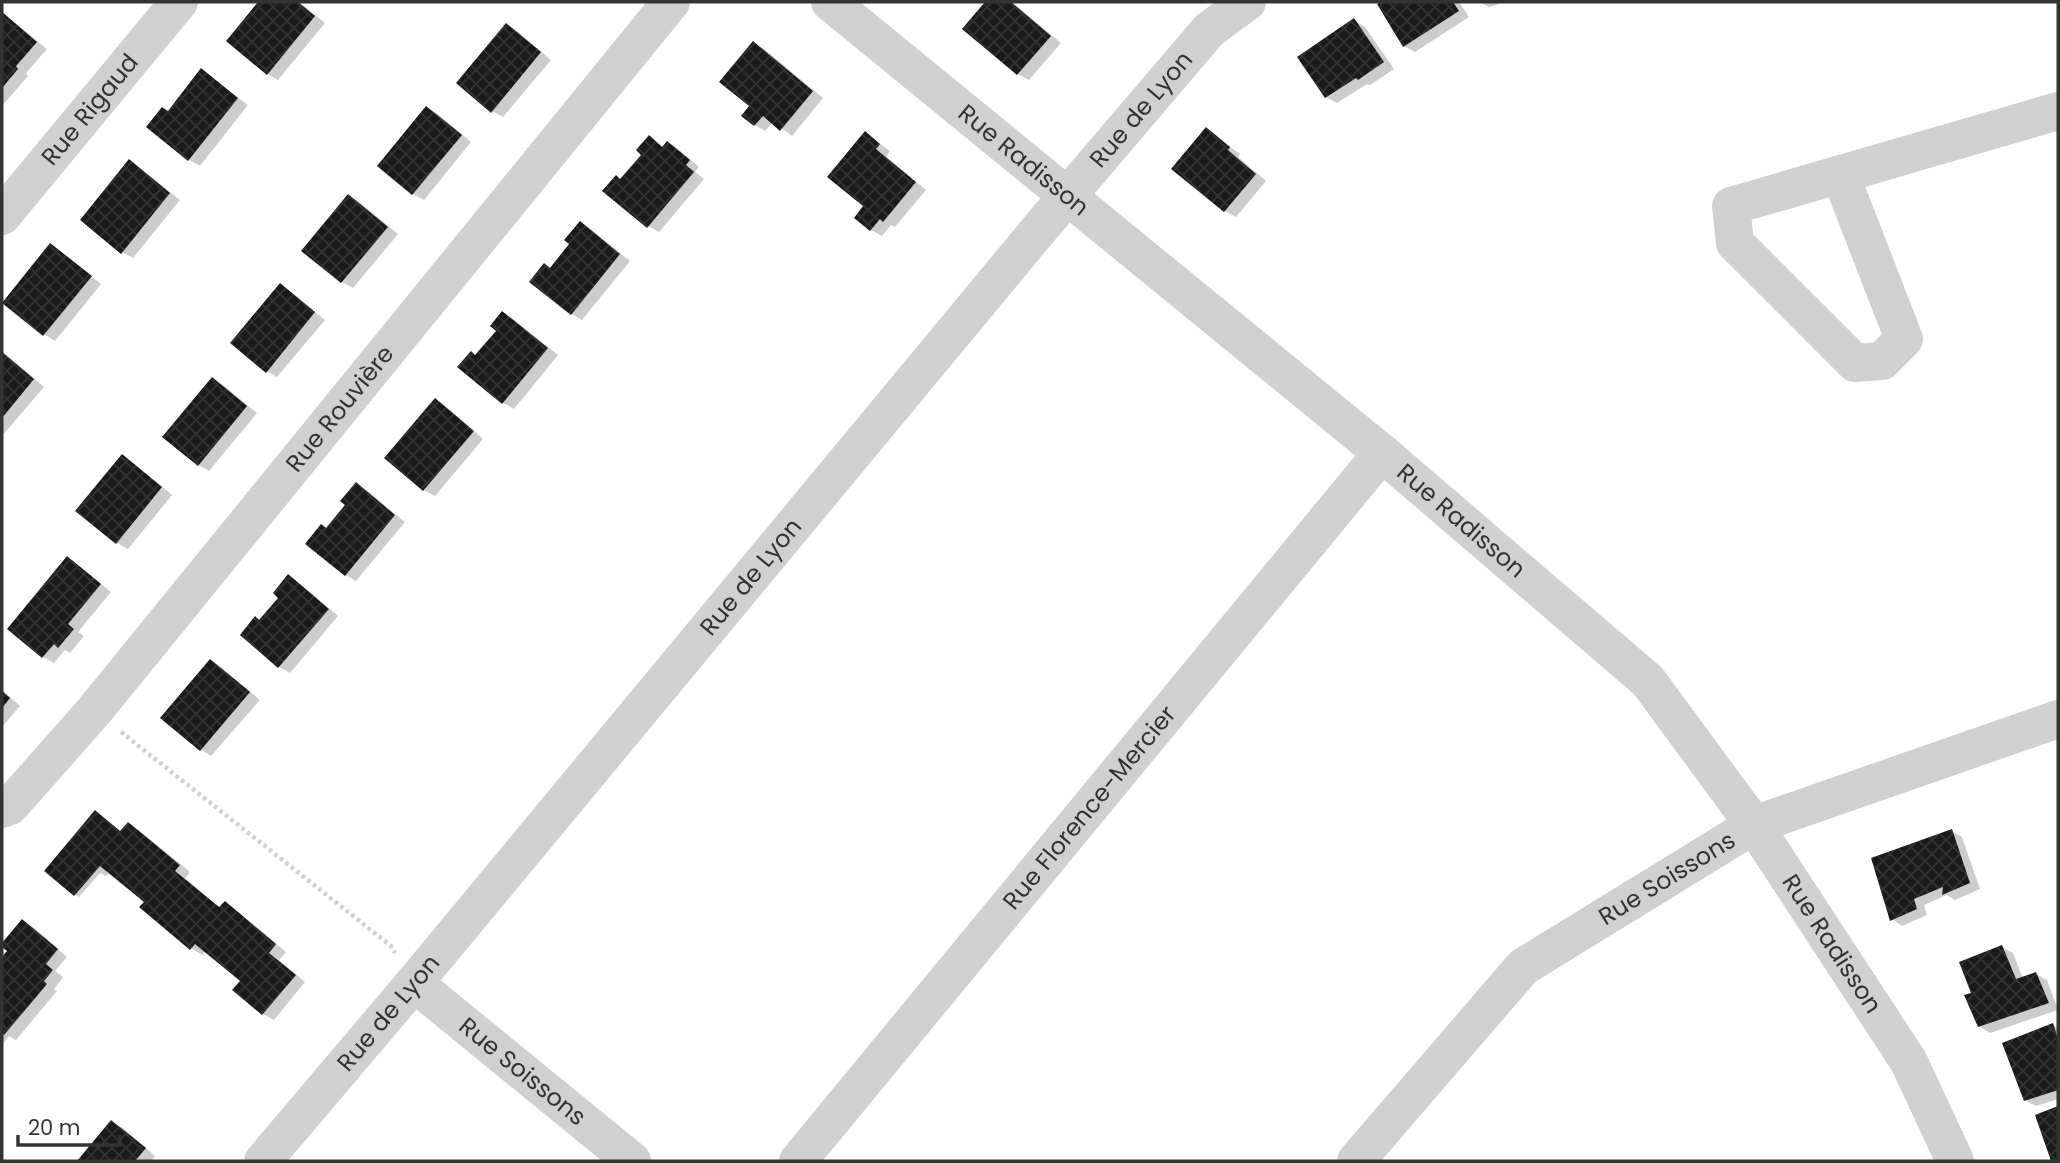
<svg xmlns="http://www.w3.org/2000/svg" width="2060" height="1163" viewBox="0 0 2060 1163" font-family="Poppins,sans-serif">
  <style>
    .shadow { fill: #0003 }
    .building { fill: url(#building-cross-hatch) }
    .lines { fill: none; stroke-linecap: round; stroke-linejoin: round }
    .path { stroke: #d0d0d0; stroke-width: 4.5; stroke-dasharray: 3.5 3.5; stroke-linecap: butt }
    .minor { stroke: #d0d0d0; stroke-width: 38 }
    .labels { text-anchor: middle; stroke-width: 7; stroke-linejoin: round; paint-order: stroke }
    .street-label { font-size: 24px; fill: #333; stroke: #fff }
  </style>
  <defs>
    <pattern id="building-cross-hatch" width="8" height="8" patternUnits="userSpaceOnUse" patternTransform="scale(1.75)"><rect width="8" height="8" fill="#1a1a1a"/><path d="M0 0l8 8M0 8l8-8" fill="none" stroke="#333"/></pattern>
  </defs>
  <rect width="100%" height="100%" fill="#fff"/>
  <!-- shadow -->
  <path class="shadow" d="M261,2h38l26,21 -47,57 -10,-6 -40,-33z
    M987,2h25l49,41 -32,37 -11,-6 -53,-45z
    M1384,2h75l10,15 -54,35 -11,-6 -24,-42z
    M1479,2h26l-16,5z
    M2,12l45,37 -21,24 2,3 -26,30z
    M1354,20l11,7 29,42 -24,16 -3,-1 -30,19 -11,-6z
    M507,25l10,6 34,29 -48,57 -11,-6z
    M753,43l11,6 59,49 -31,38 -19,-14 -8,9 -10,-6 -3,-19z
    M202,71l46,34 -48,61 -11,-6 -41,-33 21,-15z
    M427,108l11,6 33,28 -47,58 -11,-6 -34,-28z
    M1206,129l34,25 -2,3 28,24 -30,36 -11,-6z
    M865,133l25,18 -4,6 40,33 -31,37 -4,-2 -9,11 -11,-6 -5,-24z
    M649,137l15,10 4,-4 10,6 21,18 -4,5 9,7 -45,53 -11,-6 -27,-45 23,-26z
    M129,161l11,7 40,32 -47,58 -11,-6z
    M348,196l11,6 39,32 -45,54 -11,-6 -38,-31z
    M580,224l11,6 39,31 -48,59 -10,-6 -21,-45 21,-25z
    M50,245l11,7 40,32 -46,57 -11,-7z
    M280,286l11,6 34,28 -48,57 -10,-6z
    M503,313l10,6 45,36 -44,54 -11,-6 -43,-36 17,-11 21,-25z
    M2,351l42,36 -42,49z
    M212,379l11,6 34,28 -48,58 -10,-6z
    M435,401l11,6 37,32 -48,57 -11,-6 -37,-32z
    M122,457l11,6 39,32 -44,54 -11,-6z
    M356,484l11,7 38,31 -49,59 -10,-6 -19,-45 21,-25z
    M67,559l11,6 33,27 -33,40 6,4 -14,17 -5,-3 -11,13 -11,-6 -33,-28z
    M289,576l10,7 39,33 -48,57 -11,-6 -37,-32 18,-13 21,-24z
    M210,661l11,6 39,33 -49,56 -10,-6z
    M2,690l18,16 -18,21z
    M95,812l27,20 6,-8 11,6 51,42 -5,6 35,30 5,-5 11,7 50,42 -7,8 26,22 -31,38 -11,-6 -28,-24 7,-9 -36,-31 -4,5 -11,-7 -45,-47 -36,-29 -4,4 -6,-3 -21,24 -4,-3z
    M1952,831l10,6 18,52 -25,11 -8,-5 -23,10 3,10 -25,11 -10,-7z
    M22,921l11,6 34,30 -12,14 8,6 -9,12 3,2 -41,49 -7,-4 -7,9v-86l7,-8z
    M2002,947l11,6 10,26 13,-5 11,6 11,30 -68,23 -11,-7 -6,-32z
    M2053,1025l5,3v71l-22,7 -11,-6z
    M112,1122l11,6 32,28 -4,5h-72z"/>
  <!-- building -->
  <path class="building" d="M258,2h40l17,14 -48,59 -41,-34z
    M985,2h26l40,34 -34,39 -55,-46z
    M1381,2h72l6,9 -56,36 -26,-43z
    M2,12l35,30 -21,24 2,3 -16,19z
    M1354,18l30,44 -26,18 -2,-2 -31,20 -28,-41z
    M506,23l35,29 -50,61 -35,-30z
    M753,41l60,50 -33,40 -17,-15 -9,10 -13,-10 8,-10 -30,-24z
    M201,68l37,30 -50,63 -42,-34 16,-20 6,4z
    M426,106l36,29 -50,60 -35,-29z
    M1206,127l24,20 -2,3 28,24 -32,38 -53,-43z
    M865,131l15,13 -4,5 40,33 -33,40 -3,-3 -10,12 -16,-13 9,-12 -36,-29z
    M649,135l13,12 5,-6 23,19 -4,5 8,7 -47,56 -45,-37 14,-16 4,4 21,-24 -5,-5z
    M129,159l41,34 -49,61 -41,-34z
    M348,194l40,33 -47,56 -40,-32z
    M580,221l40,33 -49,61 -42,-33 15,-19 6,5 19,-24 -5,-4z
    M50,243l42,33 -49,60 -41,-33z
    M280,283l35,29 -49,61 -36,-30z
    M502,311l46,37 -46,56 -45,-37 14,-16 4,4 21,-24 -6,-5z
    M2,352l32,27 -32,39z
    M212,377l35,29 -49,60 -36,-29z
    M435,398l39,33 -51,60 -39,-33z
    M122,454l40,33 -46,57 -41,-33z
    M356,482l39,33 -50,61 -40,-32 16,-20 5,4 19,-23 -5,-4z
    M67,556l34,28 -33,40 6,5 -16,19 -4,-4 -12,14 -35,-29z
    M288,574l41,35 -51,59 -38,-33 15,-19 4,4 19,-22 -5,-5z
    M210,659l40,33 -50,59 -40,-33z
    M2,691l8,7 -8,10z
    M95,810l25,21 8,-9 52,43 -5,6 44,36 6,-6 51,43 -7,9 27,22 -34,40 -30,-25 8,-9 -45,-37 -5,6 -51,-43 5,-5 -44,-36 -26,30 -30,-25z
    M1952,829l18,54 -28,12 1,-8 -29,12 3,10 -27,12 -19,-63z
    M22,919l36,30 -12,15 7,6 -9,11 3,3 -43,51 -2,-2v-76l5,-6 -5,-4v-4z
    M2002,945l14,34 20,-7 13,31 -71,24 -14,-32 7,-2 -12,-31z
    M2053,1023l5,16v51l-34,11 -22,-58z
    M2058,1106v55h-7l-16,-46z
    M111,1120l35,28 -11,13h-58z"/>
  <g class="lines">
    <!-- path -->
    <path class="path" d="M121,732l270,214 4,7"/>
    <!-- minor -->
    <g class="minor">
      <path id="s1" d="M830,2l552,451 266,228 106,144 155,237 46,99"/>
      <path d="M1840,174l64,165 -22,22 -27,2 -120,-120 -4,-37 327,-95"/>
      <path id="s2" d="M2,216l177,-214"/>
      <path id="s3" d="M2,809l8,-3 84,-95 577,-709"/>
      <path id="s4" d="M414,983l218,178"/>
      <path id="s5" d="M263,1161l151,-178 627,-756 168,-197 38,-28"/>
      <path id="s6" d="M798,1161l584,-708"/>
      <path id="s7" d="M1356,1161l167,-194 231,-142 304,-106"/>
    </g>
  </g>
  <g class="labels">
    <!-- street labels -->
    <g class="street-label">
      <text dy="8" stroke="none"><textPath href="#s2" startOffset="138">Rue Rigaud</textPath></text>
      <text dy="8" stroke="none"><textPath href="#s5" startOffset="1370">Rue de Lyon</textPath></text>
      <text dy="8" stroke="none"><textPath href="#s1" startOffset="250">Rue Radisson</textPath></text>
      <text dy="8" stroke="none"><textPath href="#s3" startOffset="525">Rue Rouvière</textPath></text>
      <text dy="8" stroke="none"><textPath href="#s1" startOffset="817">Rue Radisson</textPath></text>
      <text dy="8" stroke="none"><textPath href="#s5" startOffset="761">Rue de Lyon</textPath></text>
      <text dy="8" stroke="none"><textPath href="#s6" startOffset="458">Rue Florence-Mercier</textPath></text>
      <text dy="8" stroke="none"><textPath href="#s7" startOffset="425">Rue Soissons</textPath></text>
      <text dy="8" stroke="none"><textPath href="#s1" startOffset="1384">Rue Radisson</textPath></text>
      <text dy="8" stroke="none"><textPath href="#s5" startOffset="194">Rue de Lyon</textPath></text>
      <text dy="8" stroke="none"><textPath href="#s4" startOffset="140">Rue Soissons</textPath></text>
    </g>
  </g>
  <!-- border -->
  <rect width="2060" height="1163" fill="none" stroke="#333333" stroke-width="7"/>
  <!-- scale -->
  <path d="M18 1135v10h102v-10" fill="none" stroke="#333333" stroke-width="3.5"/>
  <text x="28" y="1135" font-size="21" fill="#333333" stroke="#ffffff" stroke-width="5" paint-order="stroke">20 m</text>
</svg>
